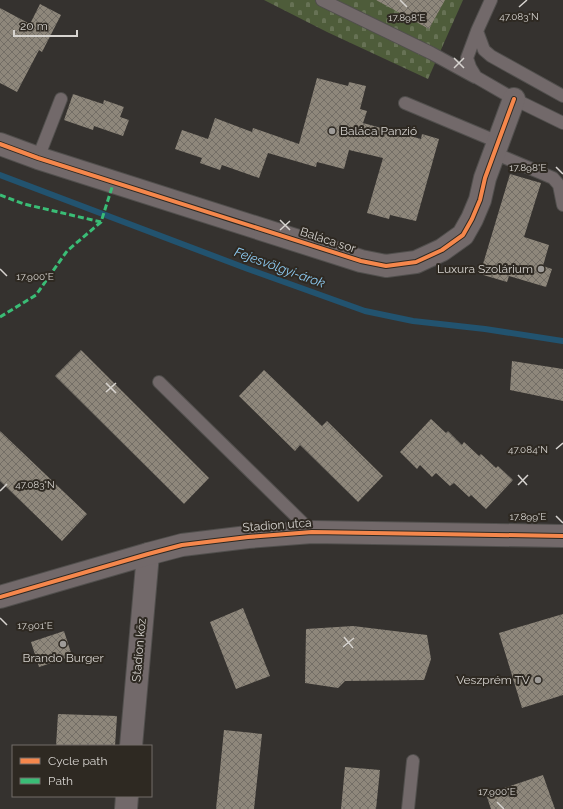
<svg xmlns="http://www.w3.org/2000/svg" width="563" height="809" viewBox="0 0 563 809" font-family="Raleway,sans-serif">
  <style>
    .cemetery { fill: url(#cemetery-stones) }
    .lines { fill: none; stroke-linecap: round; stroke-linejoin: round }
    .stream { stroke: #22536f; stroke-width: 6 }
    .building { fill: url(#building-cross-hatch) }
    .service-casing { stroke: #514f4d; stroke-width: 14 }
    .minor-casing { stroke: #514f4d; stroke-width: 24 }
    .tertiary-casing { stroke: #514f4d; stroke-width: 24 }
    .service { stroke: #72696a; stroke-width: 12 }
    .minor { stroke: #72696a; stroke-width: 22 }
    .tertiary { stroke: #72696a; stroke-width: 22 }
    .quiet { stroke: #3abd76; stroke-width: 3; stroke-dasharray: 6 3; stroke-linecap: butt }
    .cycleway-casing { stroke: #2e2922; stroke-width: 6 }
    .cycleway { stroke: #f5874c; stroke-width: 4 }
    .ticks { fill: none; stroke: #d7d4d0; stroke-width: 1.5 }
    .poi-dot { fill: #9e9b98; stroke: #2e2922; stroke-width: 1.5 }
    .labels { text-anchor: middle; stroke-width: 4; stroke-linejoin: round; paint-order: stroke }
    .poi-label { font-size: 12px; fill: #d7d4d0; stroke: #2e2922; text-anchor: end }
    .street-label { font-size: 12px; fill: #d7d4d0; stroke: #2e2922 }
    .water-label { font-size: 13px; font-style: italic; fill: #8fcdf5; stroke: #2e2922 }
    .ticks-label { font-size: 10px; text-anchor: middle; fill: #d7d4d0; stroke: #2e2922; stroke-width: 4; stroke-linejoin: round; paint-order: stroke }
  </style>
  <defs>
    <pattern id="cemetery-stones" width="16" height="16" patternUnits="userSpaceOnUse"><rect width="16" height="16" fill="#4e5c3a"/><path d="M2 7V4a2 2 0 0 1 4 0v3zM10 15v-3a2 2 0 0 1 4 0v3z" fill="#677255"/></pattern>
    <pattern id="building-cross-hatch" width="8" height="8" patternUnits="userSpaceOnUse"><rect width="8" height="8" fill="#8e877b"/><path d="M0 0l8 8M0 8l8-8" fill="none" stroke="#736e66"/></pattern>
  </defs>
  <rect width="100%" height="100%" fill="#35322f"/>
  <!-- cemetery -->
  <path class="cemetery" d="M264,0h199l-35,79 -101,-47z"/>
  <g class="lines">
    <!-- stream -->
    <path class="stream" d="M0,175l248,94 117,42 48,10 72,8 78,12"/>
  </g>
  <!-- building -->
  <path class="building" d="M376,0h69l-16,29z
    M40,4l21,11 -19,37 -3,-2 -22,42 -17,-9v-75l30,16z
    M317,78l31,8 1,-4 17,4 -6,23 7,2 -4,12 58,16 1,-5 17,5 -23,82 -26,-6 -1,4 -22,-6 16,-55 -34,-8 -5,19 -27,-7 -1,5 -48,-14 -9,25 -37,-13 -2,5 -20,-7 2,-5 -27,-9 7,-19 26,9 7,-21 37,14 1,-4 46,16z
    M73,94l30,10 1,-4 20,7 -4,10 9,3 -6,16 -29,-10 -1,4 -29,-10z
    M510,174l31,9 -17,54 25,8 -6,21 9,3 -6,18 -37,-11 -2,6 -27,-8z
    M81,350l128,128 -25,26 -129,-128z
    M512,361l51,8v32l-53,-11z
    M264,370l58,56 5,-5 56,55 -25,26 -58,-57 -5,6 -56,-55z
    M431,419l15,14 2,-2 14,14 2,-3 15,14 2,-2 15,14 2,-2 15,14 -27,29 -15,-14 -2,2 -15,-14 -4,3 -14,-13 -4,4 -12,-12 -3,4 -17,-17z
    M0,431l87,83 -25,27 -62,-60z
    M243,608l27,68 -34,13 -26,-67z
    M563,614v81l-41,13 -23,-75z
    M353,626l74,9 4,24 -7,21 -79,1 -7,7 -33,-5 1,-54z
    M64,631l8,25 -33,11 -8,-25z
    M58,714l59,2 -2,30h-59z
    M224,730l38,4 -8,75h-38z
    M345,767l35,3 -4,39h-35z
    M543,775l12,34h-64l-5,-15z"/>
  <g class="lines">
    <!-- service casing -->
    <g class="service-casing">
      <path id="service" d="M322,0l109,53 44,24
        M491,0l-14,31 -10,27 3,9 6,10 38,22 49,24
        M477,31l7,19 7,6 72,40
        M405,103l93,39
        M494,153l59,25 6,7 4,20
        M38,158l23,-59
        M159,382l153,150
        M408,809l5,-48"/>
    </g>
    <!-- minor casing -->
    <g class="minor-casing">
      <path id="minor" d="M0,144l38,14 323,103 25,5 30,-4 26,-12 21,-15 9,-16 8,-19 5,-22 29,-79
        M131,746l17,-192
        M126,809l1,-13"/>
    </g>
    <!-- tertiary casing -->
    <g class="tertiary-casing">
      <path id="tertiary" d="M0,597l148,-43 34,-9 66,-8 64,-5 251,4"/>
    </g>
    <!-- service -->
    <use href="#service" class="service"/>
    <!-- minor -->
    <use href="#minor" class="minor"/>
    <!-- tertiary -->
    <use href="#tertiary" class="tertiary"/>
    <!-- quiet -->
    <path class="quiet" d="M0,195l24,9 77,18
      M0,317l36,-22 31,-44 34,-29 13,-41"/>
    <!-- cycleway casing -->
    <g class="cycleway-casing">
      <path id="cycleway" d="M0,144l38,14 323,103 25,5 30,-4 26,-12 21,-15 9,-16 8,-19 5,-22 29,-79
        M0,597l148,-43 34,-9 66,-8 64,-5 251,4"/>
    </g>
    <!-- cycleway -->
    <use href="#cycleway" class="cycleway"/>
  </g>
  <!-- ticks -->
  <path class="ticks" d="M400,0l7,7M519,7l8,-7M454,58l10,10M454,68l10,-10M556,167l7,7M280,220l10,10M280,230l10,-9M0,269l7,7M106,383l10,10M106,392l10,-9M556,449l7,-6M518,475l9,10M518,485l10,-10M0,491l7,-7M556,516l7,7M0,618l7,7M344,637l9,11M343,647l11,-9M497,802l7,7"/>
  <!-- markers -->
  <g class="poi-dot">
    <circle cx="332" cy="131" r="4"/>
    <circle cx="541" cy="269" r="4"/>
    <circle cx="63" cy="644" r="4"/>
    <circle cx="538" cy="680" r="4"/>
  </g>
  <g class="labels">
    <!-- poi labels -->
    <g class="poi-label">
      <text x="340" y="135" text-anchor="start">Baláca Panzió</text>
      <text x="533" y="273">Luxura Szolárium</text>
      <text x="63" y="662" text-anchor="middle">Brando Burger</text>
      <text x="530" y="684">Veszprém TV</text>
    </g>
    <!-- street labels -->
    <g class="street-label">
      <text transform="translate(328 240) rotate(18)" y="4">Baláca sor</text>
      <text transform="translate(277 525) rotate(-4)" y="4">Stadion utca</text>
      <text transform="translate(139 650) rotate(-85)" y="4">Stadion köz</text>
    </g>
    <!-- water labels -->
    <g class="water-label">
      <text transform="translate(280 267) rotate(20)" y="5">Fejesvölgyi-árok</text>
    </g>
  </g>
  <g class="ticks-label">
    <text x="519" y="20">47.083°N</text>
    <text x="407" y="21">17.898°E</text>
    <text x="528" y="171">17.898°E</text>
    <text x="35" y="280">17.900°E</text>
    <text x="528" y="453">47.084°N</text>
    <text x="35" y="488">47.083°N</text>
    <text x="528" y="520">17.899°E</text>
    <text x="35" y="629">17.901°E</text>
    <text x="497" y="795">17.900°E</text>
  </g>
  <!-- legend -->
  <rect x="12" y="745" width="140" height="52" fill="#2e2922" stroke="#726d68"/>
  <rect x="20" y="758" width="20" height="6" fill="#f5874c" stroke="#726d68"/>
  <text x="48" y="765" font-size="12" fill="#d7d4d0">Cycle path</text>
  <rect x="20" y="778" width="20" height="6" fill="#3abd76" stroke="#726d68"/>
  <text x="48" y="785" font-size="12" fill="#d7d4d0">Path</text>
  <!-- scale -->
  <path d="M14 30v6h63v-6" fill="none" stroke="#d7d4d0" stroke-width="2"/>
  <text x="20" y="30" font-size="12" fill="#d7d4d0" stroke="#2e2922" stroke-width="3" paint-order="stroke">20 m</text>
</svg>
